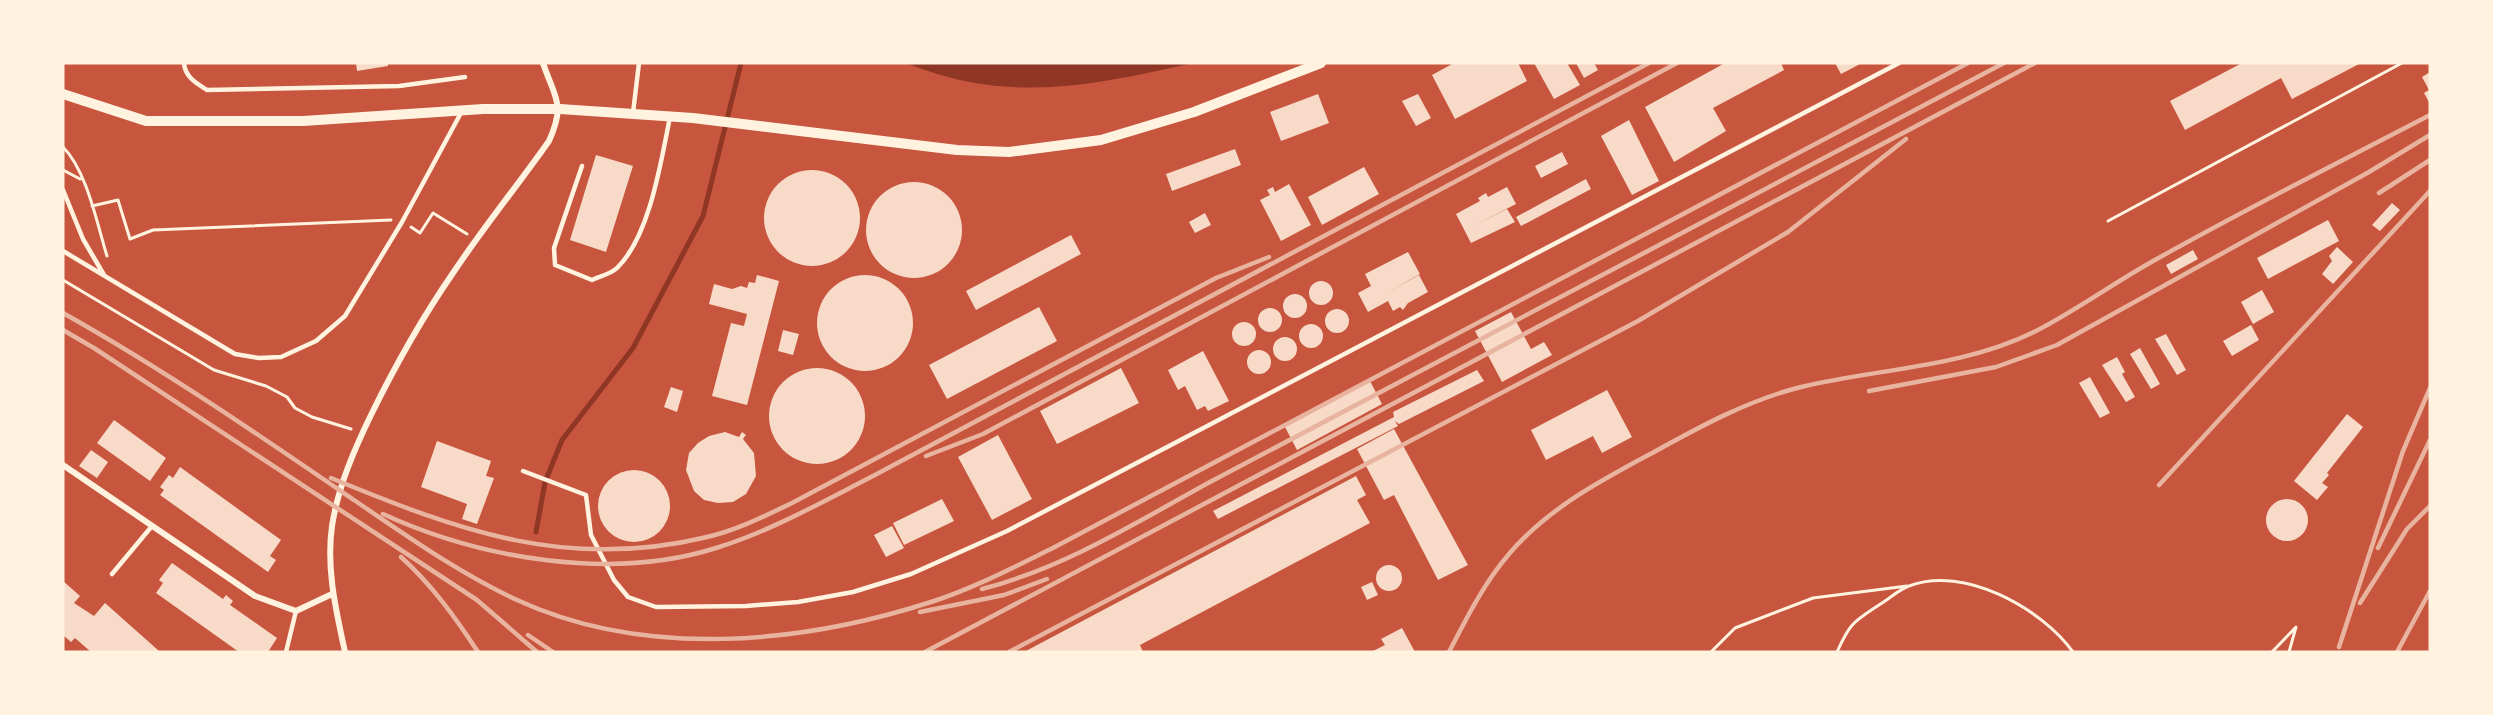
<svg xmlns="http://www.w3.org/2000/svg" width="2493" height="715" viewBox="0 0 2493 715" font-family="Overpass,sans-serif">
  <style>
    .water { fill: #8f3625 }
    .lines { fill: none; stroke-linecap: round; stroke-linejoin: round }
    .stream { stroke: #8f3625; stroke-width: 5 }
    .building { fill: #f7dbc8 }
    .path { stroke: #fff3e0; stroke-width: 3 }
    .service { stroke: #fff3e0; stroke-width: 4.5 }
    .minor { stroke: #fff3e0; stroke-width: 6 }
    .tertiary { stroke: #fff3e0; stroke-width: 10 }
    .rail { stroke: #e9b49f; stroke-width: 4.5 }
  </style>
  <rect width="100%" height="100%" fill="#c8553d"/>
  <!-- water -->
  <path class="water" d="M906,63h287c-102,23 -187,41 -287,0z"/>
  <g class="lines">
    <!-- stream -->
    <path class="stream" d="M536,532l9,-50 17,-42 71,-92 70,-132 38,-153"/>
  </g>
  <!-- building -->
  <path class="building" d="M356,63h32v3l-31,5z
    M1454,63h64l9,18 -72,38 -23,-44z
    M1534,63h33l13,22 -26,14z
    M1576,63h18l4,7 -14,8z
    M1725,63h56l3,7 -71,38 13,23 -52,31 -29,-55z
    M1835,63h27l-21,11z
    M2242,63h119l-69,36 -11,-21 -96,52 -15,-29z
    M2430,72v32l-6,-11 5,-3 -7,-13z
    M1318,94l11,29 -48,18 -11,-29z
    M1418,94l13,24 -15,8 -14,-25z
    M1629,120l30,61 -27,14 -31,-59z
    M1235,149l6,16 -69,26 -6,-17z
    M1562,152l6,12 -27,14 -6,-12z
    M596,155l37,11 -27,86 -36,-12z
    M1364,167l15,27 -57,31 -14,-28z
    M764 218a48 48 0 1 1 96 0a48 48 0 1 1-96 0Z
    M1586,179l5,10 -70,37 -5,-9z
    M866 230a48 48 0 1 1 96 0a48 48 0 1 1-96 0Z
    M1289,184l22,41 -30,16 -21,-41 10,-5 -3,-5 6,-3 2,5z
    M1507,187l9,17 -43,22 34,-17 8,13 -44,21 -15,-29 24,-13 -2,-3 8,-5 2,4z
    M2392,203l8,7 -20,21 -8,-6z
    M1205,213l6,12 -16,8 -6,-11z
    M2328,220l11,21 -71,38 -11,-21z
    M1071,235l10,19 -105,56 -10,-19z
    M2337,247l16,15 -20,22 -11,-10 10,-13 -3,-5z
    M2193,250l5,9 -27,15 -5,-9z
    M1408,252l12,22 -35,20 34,-19 9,17 -20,11 -5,7 -3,-3 -7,4 -5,-10 -20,11 -10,-19 13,-7 -6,-12z
    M757,275l22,6 -32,124 -35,-9 19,-73 13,3 3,-12 -38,-10 5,-20 18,5 9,-3 6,2 2,-6 6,1z
    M817 323a48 48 0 1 1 96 0a48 48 0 1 1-96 0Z
    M1309 293a12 12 0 1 1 24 0a12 12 0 1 1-24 0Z
    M2262,290l12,22 -21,12 -12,-22z
    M1283 306a12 12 0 1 1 24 0a12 12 0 1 1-24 0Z
    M1039,307l18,34 -110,58 -18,-34z
    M1258 320a12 12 0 1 1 24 0a12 12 0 1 1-24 0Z
    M1325 321a12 12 0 1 1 24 0a12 12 0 1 1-24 0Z
    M1511,312l20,37 13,-7 8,13 -50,27 -27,-51z
    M1232 334a12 12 0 1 1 24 0a12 12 0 1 1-24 0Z
    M1299 336a12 12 0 1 1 24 0a12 12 0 1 1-24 0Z
    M2251,325l8,15 -27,16 -9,-15z
    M783,330l16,4 -6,21 -15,-4z
    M2166,334l20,36 -9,5 -22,-36z
    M1273 349a12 12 0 1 1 24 0a12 12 0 1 1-24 0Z
    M2140,348l20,36 -9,5 -21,-35z
    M1247 362a12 12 0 1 1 24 0a12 12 0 1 1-24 0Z
    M1203,351l26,50 -21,10 -3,-5 -8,4 -12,-24 -7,4 -10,-20z
    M2117,357l8,15 -3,2 13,23 -9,5 -24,-37z
    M1121,368l18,35 -82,41 -17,-33z
    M769 416a48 48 0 1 1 96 0a48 48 0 1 1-96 0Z
    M1477,370l7,11 -85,43 -4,-3 3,5 -180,93 -5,-8 181,-94 -1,-5z
    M2090,377l20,36 -10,5 -21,-35z
    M1370,381l12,23 -85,46 -12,-23z
    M671,387l12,4 -6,21 -13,-5z
    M1607,390l25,47 -30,16 -9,-17 -47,24 -15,-30z
    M2347,414l16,13 -36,46 2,2 -7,8 6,4 -11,13 -23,-19z
    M114,420l52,38 -16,23 -53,-38z
    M1394,429l74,136 -30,15 -44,-85 -10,5 -27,-51z
    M725,432l14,5 3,-5 4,3 -3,4 11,14 2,23 -10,18 -13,8 -15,1 -14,-3 -10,-9 -8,-21 3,-17 9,-10 11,-7z
    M998,435l34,64 -40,21 -34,-63z
    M437,441l54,20 -5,15 8,2 -17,46 -15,-5 5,-15 -46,-17z
    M91,450l17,12 -11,16 -18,-12z
    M180,467l101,73 -11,16 6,4 -8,12 -108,-77 4,-5 -4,-3 9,-12 4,3z
    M598 506a36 36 0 1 1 72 0a36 36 0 1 1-72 0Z
    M1356,476l10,19 -9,5 13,23 -230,122 3,7h-119z
    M942,499l12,22 -50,24 -11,-22z
    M2266 520a21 21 0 1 1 42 0a21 21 0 1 1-42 0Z
    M892,526l12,22 -18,9 -12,-22z
    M172,563l51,36 3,-4 7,6 -3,4 47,33 -9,14h-29l-83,-59 7,-10 -4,-3z
    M1376 578a13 13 0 1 1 26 0a13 13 0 1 1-26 0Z
    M63,581l17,15 -6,7 20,13 11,-13 54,48 -68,1 -16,-14 -4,4 -8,-7z
    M1372,582l6,13 -11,5 -6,-13z
    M1402,628l13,24h-44l14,-7 -4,-6z"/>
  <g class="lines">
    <!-- path -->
    <path class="path" d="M63,147c24,24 34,77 44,109
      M63,170l17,9
      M92,206l26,-6 12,39 23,-9 238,-10
      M2108,221l294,-158
      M411,227l9,6 13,-20 34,21
      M63,280l151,90 52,16 21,11 8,11 17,9 39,12
      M1711,652l24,-24 78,-30 94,-12
      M1837,652c14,-31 17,-30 45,-49 8,-5 18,-14 27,-17 55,-21 132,22 164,66
      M2272,652l24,-25 -7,25"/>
    <!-- service -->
    <path class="service" d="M184,63c1,14 12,20 23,27l192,-4 66,-9
      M633,113l6,-50
      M582,166l-28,82 1,17 37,15c8,-4 19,-6 25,-12 33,-32 44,-107 53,-151
      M63,190l20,49 21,36
      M63,251l172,103 24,4 22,-1 35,-16 29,-25 57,-94 60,-111
      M523,471l63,24 5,40 23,45 14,17 28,10 90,-1 52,-4 55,-10 58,-18 96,-43 892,-468
      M112,574l40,-48
      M286,652l10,-41"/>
    <!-- minor -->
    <path class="minor" d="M63,465l192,131 41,15 36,-17
      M345,652c-9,-42 -19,-83 -13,-126 6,-39 22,-76 39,-111 24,-49 51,-97 82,-142 30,-45 65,-88 96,-132 17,-38 6,-42 -6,-78"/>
    <!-- tertiary -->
    <path class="tertiary" d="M63,94l83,27h157l180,-12h77l133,9 264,32 52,2 92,-12 93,-28 127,-49"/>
    <!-- rail -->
    <path class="rail" d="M2379,193l51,-33
      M63,313c100,56 196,122 291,187 53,36 105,73 163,100 128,59 284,44 414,2 41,-13 81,-34 120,-53l917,-486
      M63,330l31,18 383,252 60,52
      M1869,391l127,-24 61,-22 312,-173 61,-37
      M926,456l57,-22 694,-371
      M331,478c129,53 236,93 376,59 30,-7 58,-21 85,-34l424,-225 53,-21
      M2159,485l271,-294
      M383,514c98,45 229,67 333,34 55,-17 106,-46 157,-72l776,-413
      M2378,548l52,-108
      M401,557c31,28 54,60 77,95
      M982,589c82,-21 155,-67 228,-107l794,-419
      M2360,603l47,-74 23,-23
      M920,612l84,-17 43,-16
      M528,635l25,17
      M2339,647l64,-196 27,-63
      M925,652l1110,-589
      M1009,652l629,-331 150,-89 118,-93
      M1449,652c17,-33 35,-69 60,-98 39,-46 93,-74 145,-102 47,-26 95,-52 147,-65 79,-19 161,-19 235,-56 41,-21 79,-49 119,-71 90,-51 183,-97 275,-145
      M2397,652l33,-61"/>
  </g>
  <!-- border -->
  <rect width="2493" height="715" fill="none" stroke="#fff3e0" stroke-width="129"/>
</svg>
